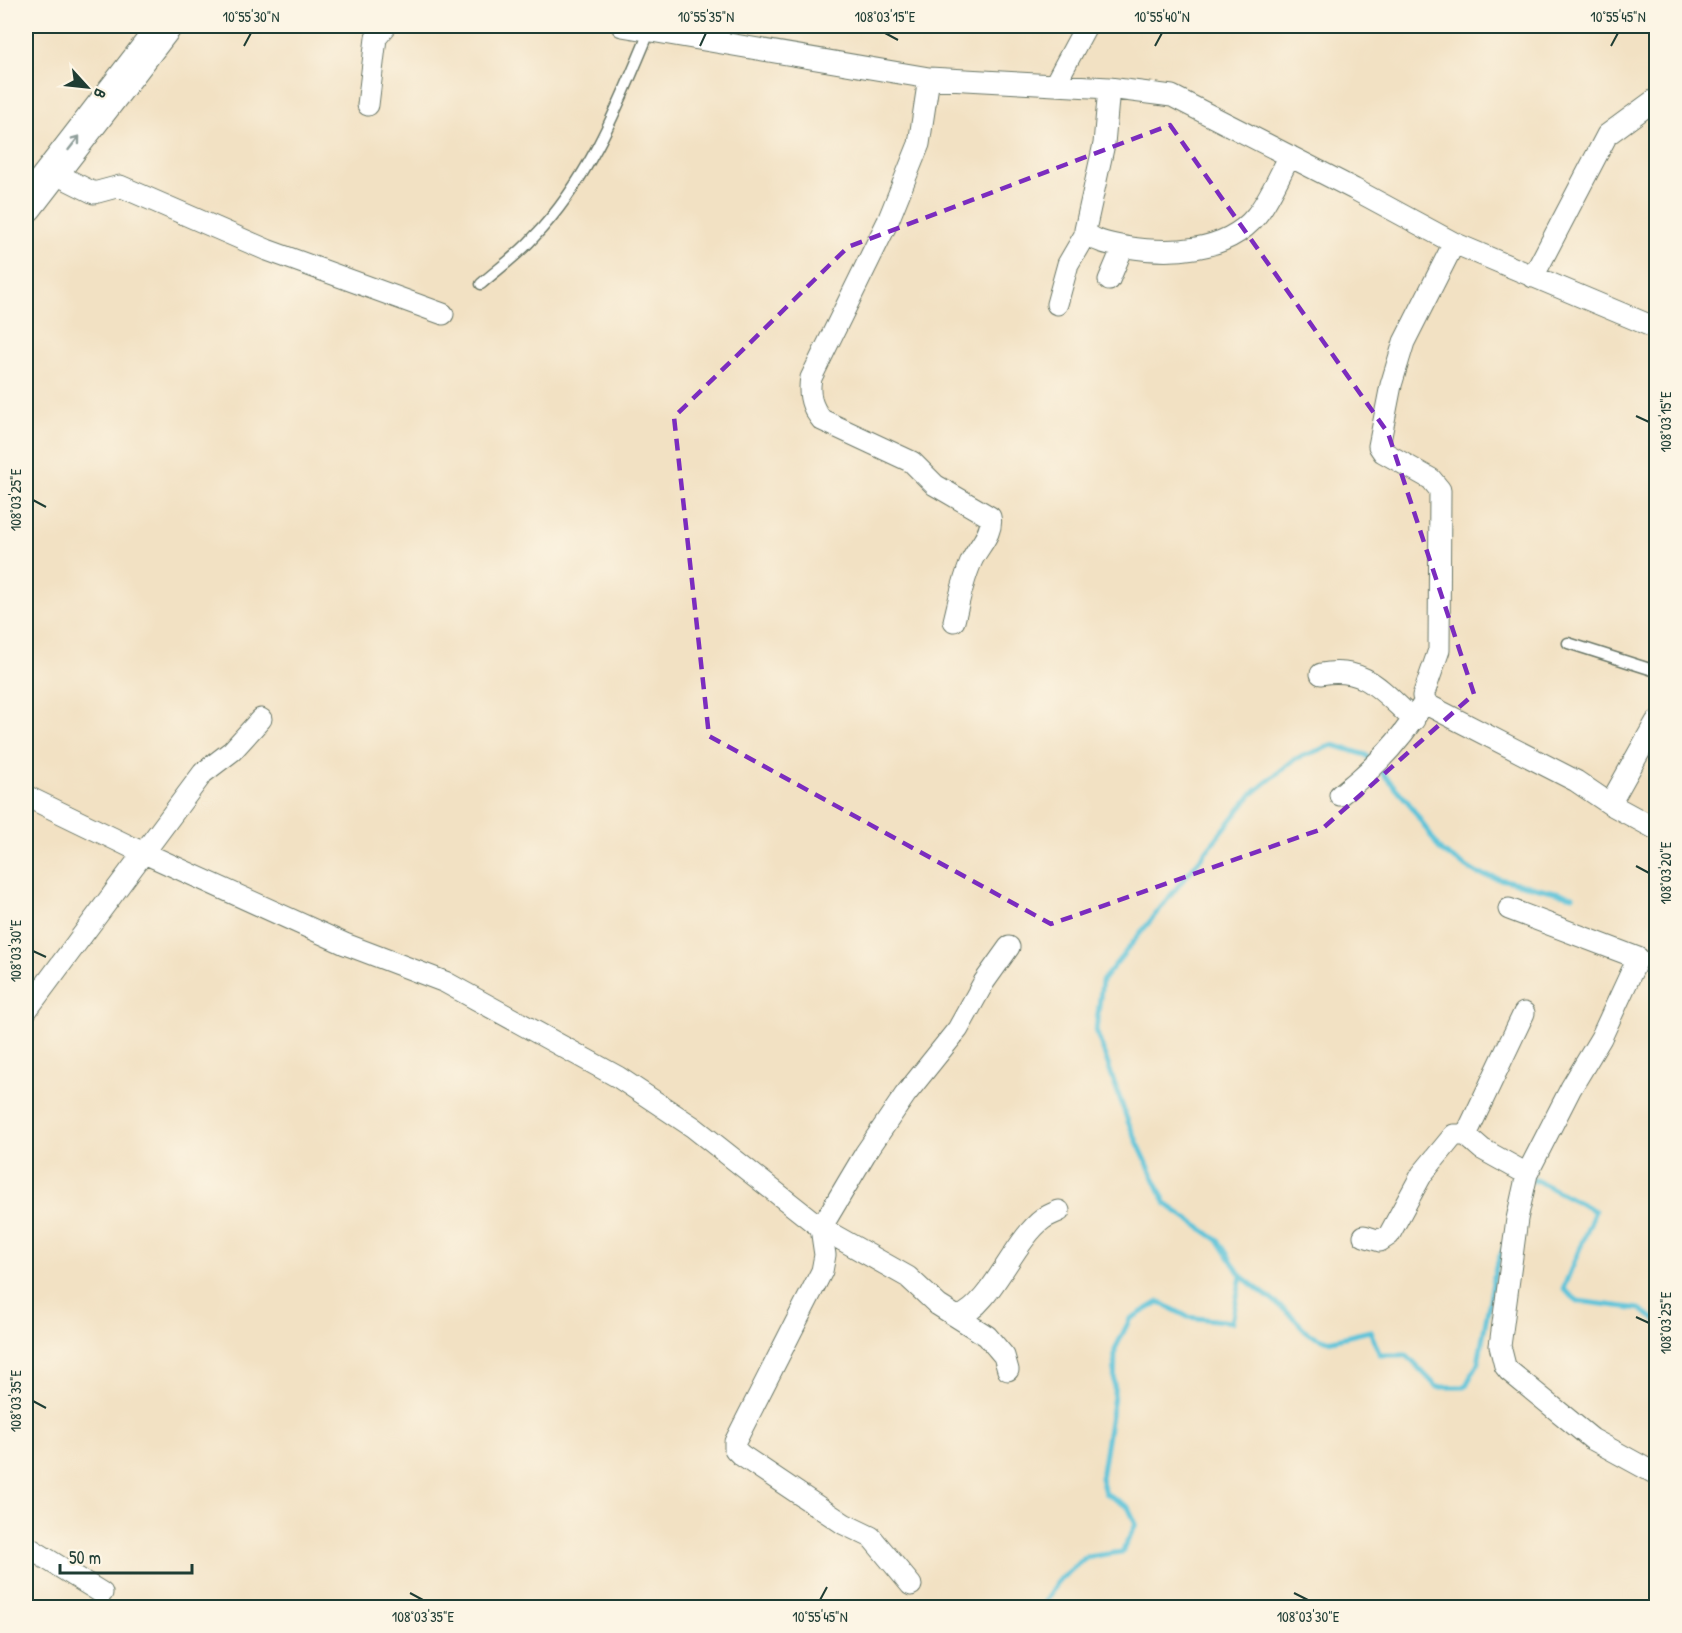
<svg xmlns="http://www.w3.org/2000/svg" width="1682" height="1633" viewBox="0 0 1682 1633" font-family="'Patrick Hand',sans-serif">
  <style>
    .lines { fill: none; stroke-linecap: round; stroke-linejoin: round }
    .stream { stroke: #5cc3d9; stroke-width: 5 }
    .lane-casing { stroke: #697666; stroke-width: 13 }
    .street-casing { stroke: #697666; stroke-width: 23 }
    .highway-casing { stroke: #697666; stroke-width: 35 }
    .lane { stroke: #fff; stroke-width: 10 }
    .street { stroke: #fff; stroke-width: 21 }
    .highway { stroke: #fff; stroke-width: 33 }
    .oneway { stroke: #8f9e9a }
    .marked { fill: none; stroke: #7b2cbf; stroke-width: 4.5; stroke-dasharray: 12 8; stroke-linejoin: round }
    .ticks { fill: none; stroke: #1f3d34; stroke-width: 2 }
    .neatline { fill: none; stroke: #1f3d34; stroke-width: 2 }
    .ticks-label { font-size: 15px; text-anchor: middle; fill: #1f3d34 }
  </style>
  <rect width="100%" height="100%" fill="#fcf5e5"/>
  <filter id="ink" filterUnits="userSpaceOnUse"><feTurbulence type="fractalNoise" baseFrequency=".0167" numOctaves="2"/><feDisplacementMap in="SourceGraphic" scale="12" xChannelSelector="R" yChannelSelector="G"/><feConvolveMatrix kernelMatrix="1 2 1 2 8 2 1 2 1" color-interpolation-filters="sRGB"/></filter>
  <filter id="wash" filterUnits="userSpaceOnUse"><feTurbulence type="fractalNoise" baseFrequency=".008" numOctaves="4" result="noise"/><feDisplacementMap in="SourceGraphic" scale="24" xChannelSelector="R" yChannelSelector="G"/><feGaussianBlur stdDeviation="1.35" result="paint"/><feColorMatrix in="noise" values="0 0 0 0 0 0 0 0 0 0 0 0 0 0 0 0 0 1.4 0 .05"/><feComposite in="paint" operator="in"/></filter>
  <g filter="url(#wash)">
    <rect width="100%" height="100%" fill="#f2e1c3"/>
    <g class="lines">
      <!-- stream -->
      <path class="stream" d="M1378,768l30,34 33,49 37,23 95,22
        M1534,1181v-2l61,32 -32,78 15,12 62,8 16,11
        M1241,1276l50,39 18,19 19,7 42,-10 10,24h26l31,32h28l13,-24 18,-97 8,-19
        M1042,1608l15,-26 29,-25 36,-5 14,-28 -8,-17 -23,-14 -4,-15 13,-82 1,-47 15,-30 29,-17 29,15 44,5 9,-46 -22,-35 -53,-37 -38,-82 -32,-92 6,-49 150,-187 43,-35 38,-14 33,10 6,6"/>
    </g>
  </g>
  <g filter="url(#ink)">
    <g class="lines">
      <!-- lane casing -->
      <g class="lane-casing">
        <path id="lane" d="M481,284c17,-15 37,-29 52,-46 57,-59 86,-134 117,-208
          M1568,643l88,28"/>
      </g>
      <!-- street casing -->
      <g class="street-casing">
        <path id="street" d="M622,26l307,52 180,10 63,8 182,93 100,54 202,85
          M929,78l-10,66 -31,77 -77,157c-3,16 0,29 11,42l90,42 23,23 55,32c4,15 -12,30 -18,43 -9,19 -13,41 -18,61
          M1055,84l31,-58
          M1109,88l-5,56 -19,86c6,12 29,15 41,17 42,7 100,6 130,-31 14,-17 23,-41 34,-60
          M368,105l8,-67 10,-12
          M52,172l42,21 26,-7 147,64 176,64
          M1454,243l-50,99 -13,43 -12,61 4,6 48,27 9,11 -1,160 -16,46 5,9 148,76 34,23 46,-82
          M1533,277l74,-142 49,-36
          M1109,280l14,-33
          M1057,304l11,-40 18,-31
          M1321,674c46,-8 61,18 93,46
          M1340,795c34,-26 63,-57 85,-94
          M26,796l105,51 214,97 100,38 173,95 75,50 128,101 87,49 30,28 49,31 17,20 4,14
          M1610,804l46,25
          M1509,909l129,49 -37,80 -30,50 -44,86
          M26,1011l177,-238 29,-22 29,-32
          M1466,1135l58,-122
          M1364,1236l16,5 9,-6 33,-61 32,-39h12l16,14 45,25 -10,45 -17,127 5,20 4,5 83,68 64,35
          M958,1317c33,-11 56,-77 85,-98 4,-3 11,-6 16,-8
          M26,1546l76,47
          M911,1585l-40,-48 -27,-13 -103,-69 -6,-6v-7l87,-171 3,-16 -4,-27 44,-74 40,-59 53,-66 26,-47 25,-35"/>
      </g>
      <!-- highway casing -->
      <g class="highway-casing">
        <path id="highway" d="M26,206l139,-180"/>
      </g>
      <!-- lane -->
      <use href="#lane" class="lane"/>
      <!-- street -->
      <use href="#street" class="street"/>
      <!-- highway -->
      <use href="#highway" class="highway"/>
    </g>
    <!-- one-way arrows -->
    <defs><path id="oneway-shaft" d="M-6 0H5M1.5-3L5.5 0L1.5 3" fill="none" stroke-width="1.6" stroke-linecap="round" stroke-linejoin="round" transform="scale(1.5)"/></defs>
    <use class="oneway" href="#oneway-shaft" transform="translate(74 143) rotate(-52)"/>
  </g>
  <!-- marked area -->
  <path class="marked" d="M1170,125l218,308 86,261 -152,135 -271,95 -342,-188 -35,-319 174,-170z"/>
  <!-- ticks -->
  <path class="ticks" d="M885,33l13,7M244,46l7,-13M700,46l6,-13M1155,46l7,-13M1611,46l7,-13M1636,416l13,6M33,500l13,7M1636,866l13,7M33,951l13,6M1636,1317l13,6M33,1401l13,7M410,1593l13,7M1294,1593l14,7M820,1600l7,-13"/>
  <!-- margin -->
  <rect width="1682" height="1633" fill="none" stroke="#fcf5e5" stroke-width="66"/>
  <!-- north arrow -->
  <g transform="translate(87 87) rotate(117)" stroke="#fcf5e5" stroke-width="4.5" paint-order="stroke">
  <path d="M0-4.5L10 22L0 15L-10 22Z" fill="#1f3d34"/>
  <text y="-9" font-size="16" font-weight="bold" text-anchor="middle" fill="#1f3d34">B</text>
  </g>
  <!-- scale -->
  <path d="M60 1564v9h132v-9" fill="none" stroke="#1f3d34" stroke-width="3"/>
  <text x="69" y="1564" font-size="18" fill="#1f3d34" stroke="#fcf5e5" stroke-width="4.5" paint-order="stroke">50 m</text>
  <rect x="33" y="33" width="1616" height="1567" class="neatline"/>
  <g class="ticks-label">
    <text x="251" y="22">10°55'30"N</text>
    <text x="706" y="22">10°55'35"N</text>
    <text x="885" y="22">108°03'15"E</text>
    <text x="1162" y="22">10°55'40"N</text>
    <text x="1618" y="22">10°55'45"N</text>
    <text transform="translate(1666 422) rotate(-90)" y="5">108°03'15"E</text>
    <text transform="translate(16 500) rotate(-90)" y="5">108°03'25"E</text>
    <text transform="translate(1666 873) rotate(-90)" y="5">108°03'20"E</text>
    <text transform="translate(16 951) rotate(-90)" y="5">108°03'30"E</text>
    <text transform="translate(1666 1323) rotate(-90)" y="5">108°03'25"E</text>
    <text transform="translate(16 1401) rotate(-90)" y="5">108°03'35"E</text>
    <text x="423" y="1622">108°03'35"E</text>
    <text x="820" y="1622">10°55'45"N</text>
    <text x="1308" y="1622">108°03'30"E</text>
  </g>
</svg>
